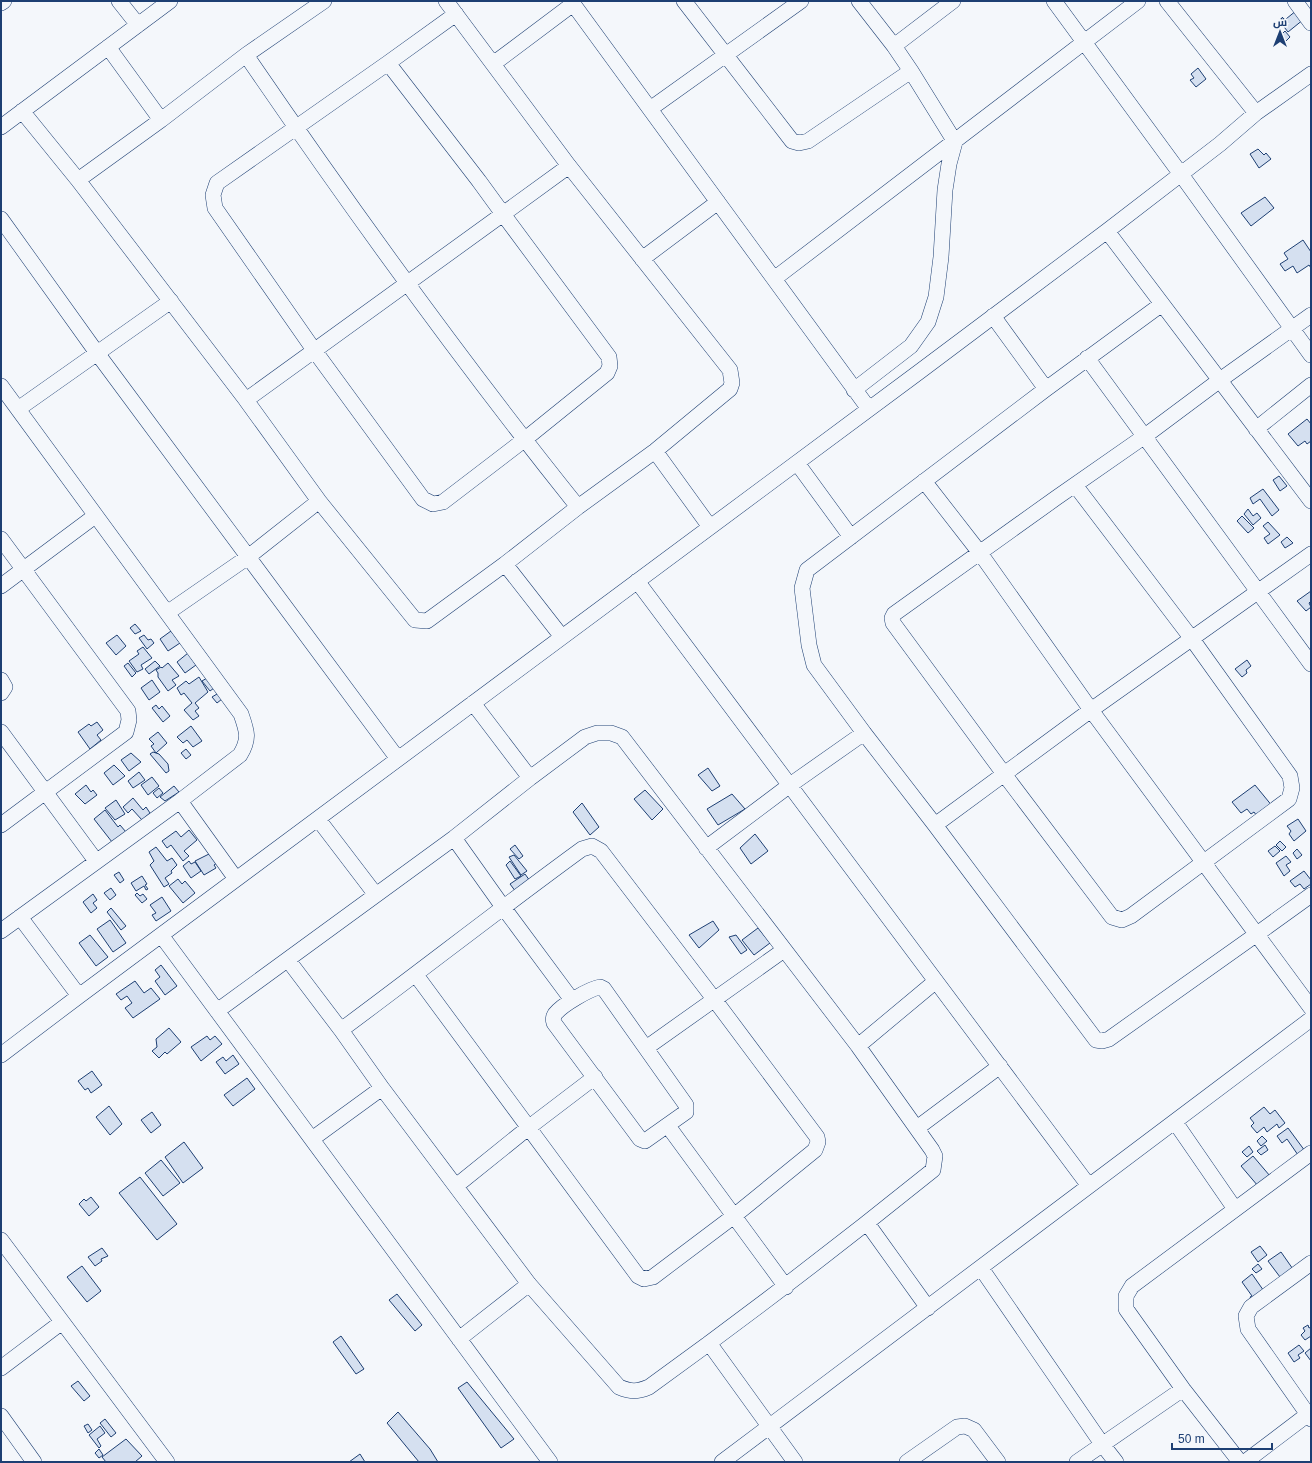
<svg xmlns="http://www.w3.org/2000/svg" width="1312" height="1463" viewBox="0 0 1312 1463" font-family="Arial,Cairo,sans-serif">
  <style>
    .building { fill: #d5e0f0; stroke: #1d3f73 }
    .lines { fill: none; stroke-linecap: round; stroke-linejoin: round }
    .minor-casing { stroke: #1d3f73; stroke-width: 16 }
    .minor { stroke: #f4f7fb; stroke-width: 15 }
  </style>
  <rect width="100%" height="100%" fill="#f4f7fb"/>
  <!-- building -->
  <path class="building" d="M1302,6l7,9 -21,17 -7,-9z
    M1285,31l5,6 -5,5 -5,-6z
    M1198,68l8,11 -10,8 -6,-7 4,-2 -3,-4z
    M1258,149l6,6 2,-2 5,6 -12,9 -9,-14z
    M1265,197l9,11 -23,18 -10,-13z
    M1303,240l8,12v16l-2,-3 -12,8 -4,-7 -8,5 -5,-7 8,-5 -4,-6z
    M1307,419l4,5v17l-4,3 -2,-3 -7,5 -10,-12z
    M1279,476l8,10 -7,5 -7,-11z
    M1263,489l16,21 -7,6 -12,-17 -7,5 -3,-6z
    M1248,509l5,7 4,-3 4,5 -8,7 -9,-11z
    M1242,516l12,12 -6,5 -11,-12z
    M1268,522l12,13 -12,9 -4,-6 6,-4 -7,-8z
    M1287,537l6,6 -8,5 -4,-6z
    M1311,591v10l-2,2 2,4 -5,4 -9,-10z
    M135,624l6,7 -6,3 -5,-6z
    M171,631l9,12 -12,8 -8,-12z
    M117,635l9,11 -10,9 -10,-12z
    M144,635l4,5 3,-1 3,4 -7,6 -8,-11z
    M143,647l9,11 -11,7 2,4 -6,3 -8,-11 10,-7 -2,-3z
    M188,653l8,12 -11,8 -8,-11z
    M1247,660l4,6 -5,4 1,3 -5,4 -7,-8z
    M155,661l5,5 -11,8 -4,-5z
    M128,663l8,10 -4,4 -8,-11z
    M168,663l11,13 -7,4 4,5 -8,6 -10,-14v-4l-2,-3 5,-3 1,1z
    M199,677l9,15 -13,11 4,5 -4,3 4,5 -6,4 -9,-10 8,-7 -8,-10 -3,2 -4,-7 9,-7 3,3z
    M207,678l7,10 -4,3 -8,-10z
    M152,680l8,12 -11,8 -8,-12z
    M217,694l5,5 -5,4 -5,-6z
    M156,705l3,4 3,-3 8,10 -7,6 -11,-14z
    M97,722l6,8 -6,5 4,5 -11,9 -12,-17 11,-8 2,2z
    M191,726l11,15 -9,6 -6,-7 -4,3 -6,-6z
    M158,732l9,11 -11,10 -5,-7 3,-2 -5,-5z
    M186,749l5,6 -5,4 -5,-6z
    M153,752l6,2 9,10 1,7 -3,2 -16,-19z
    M131,753l10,9 -12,9 -8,-11z
    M114,765l11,11 -12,9 -9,-12z
    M708,768l12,18 -8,5 -14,-16z
    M139,772l6,8 -12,8 -5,-7z
    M152,777l7,9 -11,9 -7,-10z
    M86,785l5,7 2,-2 4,5 -12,9 -10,-10z
    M1255,785l18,22 -14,12 -5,-7 -3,2 -4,-5 -6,4 -9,-11z
    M174,786l5,6 -14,9 -5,-4z
    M159,788l4,5 -6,5 -4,-5z
    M645,790l18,19 -11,11 -18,-21z
    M732,794l13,15 -27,16 -11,-16z
    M133,798l10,12 3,-3 4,6 -8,7 -10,-11 -4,4 -5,-6z
    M116,800l9,14 -10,6 -10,-12z
    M582,803l17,24 -9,8 -17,-23z
    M105,810l13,17 2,-2 6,7 -14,10 -18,-23z
    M1298,819l8,12 -12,10 -5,-7 2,-3 -4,-5z
    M189,830l8,10 -13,11 5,5 -6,5 -12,-16 -4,3 -5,-7 14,-10 5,6z
    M755,834l13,17 -17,13 -11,-16z
    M1280,841l6,6 -4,4 -6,-6z
    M515,845l8,11 -4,3 -9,-10z
    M1275,846l5,5 -7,6 -5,-6z
    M156,847l11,14 5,-3 5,7 -6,6 1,2 -7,5 4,6 -5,3 -14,-22 4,-4 -5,-9z
    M1297,849l5,6 -5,4 -4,-6z
    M211,853l6,10 -3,2 2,3 -12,7 -9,-14z
    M514,855l13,16 -6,4 -12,-18z
    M1286,856l5,6 -5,3 4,6 -6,5 -8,-13z
    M189,861l2,3 4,-2 6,9 -10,7 -8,-12z
    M510,861l11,15 -6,3 -9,-14z
    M1304,871l7,9v4l-7,5 -4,-5 -5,3 -5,-6z
    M119,872l5,8 -4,3 -6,-8z
    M525,874l5,7 -14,11 -6,-8z
    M142,876l5,8 -2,1 3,4 -2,1 -2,-4 -8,5 -5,-8z
    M178,879l4,5 3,-3 10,12 -12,10 -14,-17z
    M111,888l5,7 -6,5 -6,-7z
    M137,893l3,3 3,-2 4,5 -5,4 -7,-8z
    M93,894l4,6 -4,3 4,5 -6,5 -8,-11z
    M162,897l9,14 -15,10 -4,-6 4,-2 -6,-8z
    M111,908l15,18 -5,4 -14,-18z
    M110,920l16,23 -13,9 -16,-23z
    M713,921l6,9 -20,18 -10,-13z
    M758,928l12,15 -16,12 -12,-15z
    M90,935l18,22 -12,9 -17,-23z
    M736,935l11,15 -6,4 -12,-17z
    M161,965l16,21 -12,9 -10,-14 5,-4 -5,-7z
    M135,981l9,12 7,-5 9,11 -27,19 -8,-10 7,-5 -5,-7 -6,4 -5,-6z
    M169,1028l12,14 -14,12 -2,-2 -6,6 -7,-7 5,-4 -1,-8z
    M207,1036l3,4 5,-4 7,8 -21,17 -10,-14z
    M233,1055l6,9 -14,10 -9,-12 7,-5 3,4z
    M92,1071l10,14 -11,8 -3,-5 -3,2 -7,-9z
    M247,1078l8,11 -22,17 -9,-11z
    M109,1106l13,18 -12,11 -14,-18z
    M1264,1107l6,7 5,-4 10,13 -6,5 -2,-4 -10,8 -3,-5 -7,6 -6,-7 3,-3 -4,-5z
    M152,1112l9,13 -10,8 -10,-13z
    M1288,1128l17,23 -7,4 -11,-16 -5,4 -5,-7z
    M1262,1136l5,5 -6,5 -4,-5z
    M184,1142l19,26 -20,15 -18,-26z
    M1265,1145l3,5 -7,5 -4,-4z
    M1249,1146l4,6 -6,5 -5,-5z
    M1253,1156l17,20 -12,10 -17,-20z
    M161,1160l19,23 -17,13 -18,-23z
    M140,1177l37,47 -20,16 -38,-47z
    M91,1197l8,10 -10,9 -10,-12 5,-5 2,2z
    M1260,1246l7,9 -9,7 -7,-10z
    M102,1248l6,8 -7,3 1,2 -7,5 -7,-9z
    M1281,1252l14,20 -12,9 -15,-20z
    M1258,1264l4,5 -6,4 -4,-4z
    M82,1266l19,25 -14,11 -20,-25z
    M1252,1274l14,20 -12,9 -4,-6 2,-1 -10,-14z
    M397,1294l25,31 -7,6 -26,-31z
    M1308,1325l1,3 2,-1v9l-6,4 -4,-5 4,-4 -2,-3z
    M341,1336l23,33 -8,5 -23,-32z
    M1299,1345l5,6 -6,4 2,3 -6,4 -6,-9z
    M1311,1348v13l-6,-8z
    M78,1381l12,15 -6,5 -13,-15z
    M467,1382l47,57 -13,9 -43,-60z
    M398,1412l32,37 8,13h-19l-32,-39z
    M105,1419l11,14 -5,4 -11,-14z
    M88,1424l4,6 -4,3 -4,-7z
    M100,1426l5,7 -8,6 4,7 -2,2 -10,-13z
    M126,1439l16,17 -7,6h-29l-4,-5z
    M99,1449l4,6 -4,3 -4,-5z
    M360,1454l5,8h-16z"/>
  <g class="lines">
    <!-- minor casing -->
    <g class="minor-casing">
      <path id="minor" d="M119,1l19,24
        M571,1l298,408
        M684,1l108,140 7,2 9,-2 103,-70
        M1054,1l126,172 131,182
        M1167,1l89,112
        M1295,1l16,22
        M1,3l3,-2
        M894,46l59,-45
        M108,47l53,73
        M246,55c106,155 215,306 332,452
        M388,63l91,118 24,33 66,-48
        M493,64l80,-60
        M650,109l151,-108
        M22,111l56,69 168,220 73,101 96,119 12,1 78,-57 73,-57 77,-56 75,-62 2,-6 -2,-13 -161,-204 -123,-165
        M1,127l169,-126
        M78,180l83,-60 85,-65 78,-54
        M1,219l96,134 301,406
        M1107,231l204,270
        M642,259l76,-57
        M774,279l364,-278
        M1162,304l-116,85 -239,181 -5,18 7,57 5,20 50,68 71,92 161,215 6,1 7,-2 148,-105 54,-39
        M993,316l53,73
        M1087,358l224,306
        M1,386l240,328c6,17 9,25 -1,41l-60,46 -179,130
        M854,390l57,-44 17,-24 8,-25 5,-40 4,-67 4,-26 6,-22 -44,-71 -17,-25 -35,-45
        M246,400l257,-186 106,143 1,9 -3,7 -83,67 -81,62 -10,2 -10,-5 -109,-149 -99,-142 -2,-13 4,-12 171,-120 68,-49
        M18,409l153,-108
        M1256,429l55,-44
        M655,451l55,76
        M797,463l54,74
        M924,481l56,72 111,157 220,298
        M1075,485l117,154 98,137 2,12 -3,11 -158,117 -9,4 -10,-3 -108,-143 -111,-151 -1,-5 2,-4 162,-116 89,-62 75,-56 91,-65
        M1,539l127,172 1,9 -3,12 -125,93
        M505,564l57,73
        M637,581l452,605
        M1,586l94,-70
        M167,613l81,-56 71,-56
        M1,680l4,7 -4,6
        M473,703l57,75
        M1,732l95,129
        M180,801l56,78
        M318,819l58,76
        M935,825l156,-115 220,-156
        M454,838l49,69 69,93
        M706,848l84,-63 74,-52
        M20,917l59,79
        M161,935l389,527
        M600,987l4,2 82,116v7l-41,29 -5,-2 -86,-116c-1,-3 -1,-6 1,-9 7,-9 34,-25 45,-27z
        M217,1011l237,-173 76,-60 55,-41 12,-4h14l11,4 236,309 74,104 3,6 -2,14c-93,75 -187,147 -284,217 -12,5 -18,5 -30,0l-90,-103 -147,-196 -41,-58 -53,-70
        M341,1030c81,-60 160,-122 241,-181l10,-3 9,5 113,148 103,138 1,5 -3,8 -81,66 -81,61 -9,2 -6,-3 -222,-301
        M858,1046l78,-65
        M646,1048l138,-98
        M1,1055l78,-59 840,-624 188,-141 113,-87 36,-31 55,-39
        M1175,1122l60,87
        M668,1126l118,161
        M917,1128l83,-62
        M312,1139l70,-51
        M456,1186l72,-58 67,-51
        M867,1223l61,85
        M1,1240l166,222
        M1311,1263l-60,44 -5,9 2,13 63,90
        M981,1268l121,176 14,18
        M459,1339l70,-55
        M709,1343l86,119
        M1,1368l61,-46
        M1,1416l33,46
        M722,1462l589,-443
        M907,1462l50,-35 8,-1 9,4 24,32
        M1077,1462l106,-73
        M1240,1462l-57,-73 -57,-80v-13l6,-10 179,-133
        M1245,1462l66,-50"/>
    </g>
    <!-- minor -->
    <use href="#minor" class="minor"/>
  </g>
  <!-- border -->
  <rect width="1312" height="1463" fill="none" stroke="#1d3f73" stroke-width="4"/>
  <!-- north arrow -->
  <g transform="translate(1280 32)" stroke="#f4f7fb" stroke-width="3" paint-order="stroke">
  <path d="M0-3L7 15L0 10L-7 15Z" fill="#1d3f73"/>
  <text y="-6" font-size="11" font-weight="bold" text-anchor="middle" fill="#1d3f73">ش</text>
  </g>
  <!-- scale -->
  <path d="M1172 1443v6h100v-6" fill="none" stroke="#1d3f73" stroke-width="2"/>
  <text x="1178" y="1443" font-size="12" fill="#1d3f73" stroke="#f4f7fb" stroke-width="3" paint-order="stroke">50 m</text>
</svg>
